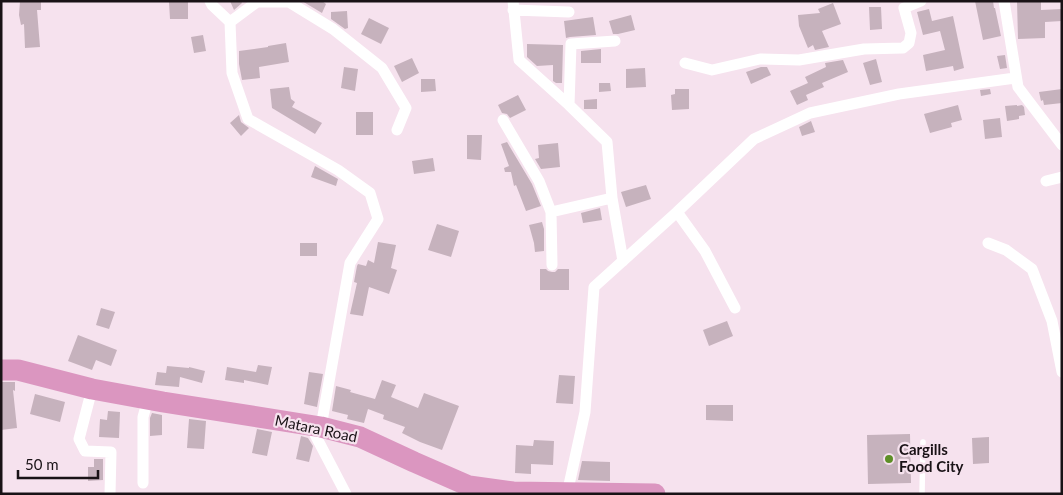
<svg xmlns="http://www.w3.org/2000/svg" width="1063" height="495" viewBox="0 0 1063 495" font-family="Lato,sans-serif">
  <style>
    .building { fill: #c6b2bd }
    .lines { fill: none; stroke-linecap: round; stroke-linejoin: round }
    .lane { stroke: #fff; stroke-width: 5.5 }
    .street { stroke: #fff; stroke-width: 11 }
    .highway { stroke: #db96c0; stroke-width: 21 }
    .poi-dot { fill: #5d8f27; stroke: #f6e2ee; stroke-width: 2 }
    .labels { text-anchor: middle; stroke-width: 4.5; stroke-linejoin: round; paint-order: stroke }
    .street-label { font-size: 15px; fill: #191216; stroke: #f6e2ee }
    .poi-label { font-size: 15px; font-weight: bold; fill: #191216; stroke: #f6e2ee; text-anchor: start }
  </style>
  <rect width="100%" height="100%" fill="#f6e2ee"/>
  <!-- building -->
  <path class="building" d="M20,1h21v9h-4l3,37 -15,1 -1,-24 -3,1 -2,-10z
    M188,1v18h-18l-1,-17z
    M230,1h11l1,2 -8,7z
    M302,1h20l4,3 -4,9z
    M975,1h18l1,7h1l6,28 -18,4z
    M1017,1h24v9l21,-1v12l-17,1v16l-27,1z
    M833,3l8,21 -19,7 7,16 -14,3 -2,-5 -5,3 -9,-22 -1,-11 22,-2 -2,-4z
    M869,7h12l1,22 -12,1z
    M929,9l3,12 21,-5 11,52 -10,3 -1,-5 -27,5 -3,-16 22,-5 -5,-19 -17,4 -6,-23z
    M347,11l1,17 -3,1 -14,-10v-7z
    M631,15l4,15 -17,4h-5l-4,-13z
    M593,17l3,18 -26,2 -4,1 -2,-17z
    M369,18l20,10 -8,16 -20,-10z
    M203,35l3,16 -12,2 -3,-16z
    M286,43l3,19 -30,5 1,11 -18,2 -3,-16v-13l29,-4v-1z
    M527,44l36,1 -1,38h-6l-3,-2v-16l-16,1 -10,-9z
    M601,49v14h-20v-12z
    M1005,55l2,13 -7,1 -3,-13z
    M412,58l7,15 -17,9 -8,-16z
    M876,59l6,23 -12,3 -7,-22z
    M843,60l5,12 -26,11 2,4 -18,8 2,5 -11,5 -7,-14 18,-8 -3,-6 21,-10 -1,-4z
    M344,67l14,2 -3,22 -14,-3z
    M761,67h6l4,8 -20,9 -5,-12z
    M645,68l1,19 -20,1v-19z
    M421,79h14l1,12 -15,1z
    M599,83h11l1,8 -12,1z
    M289,87l2,12 4,3 -3,5 30,16 -7,11 -43,-26 -2,-19z
    M675,89h14v20l-17,1 -1,-15 4,-1z
    M990,89l1,5 -10,2 -1,-6z
    M1062,89v14l-18,2 -1,-5 -2,1 -2,-9z
    M518,95l8,15 -16,8 -3,-4 -5,-1 -4,-8z
    M597,99v10h-13v-9z
    M958,105l4,15 -11,3 1,4 -22,6 -6,-19z
    M1017,105v1l5,-1 2,2 1,8 -6,1v3l-12,2 -2,-15z
    M356,112h17v23h-17z
    M239,115l2,7 8,6 -8,8 -11,-13z
    M1000,118l2,19 -17,2 -2,-19z
    M811,121l4,11 -13,4 -3,-9z
    M467,135h15l-1,25 -14,-1z
    M507,142l25,42 9,22 -15,5 -10,-26 -2,1 -3,-14h-6l-1,-4 5,-2 -8,-22z
    M558,143l2,24 -19,2 -6,-10 4,-1 -1,-13z
    M433,158l2,13 -21,3 -2,-13z
    M315,166l23,13 -2,7 -25,-9z
    M646,185l5,14 -25,8 -5,-15z
    M600,208l2,12 -19,3 -2,-10z
    M542,222l2,7v22l-9,1 -1,-9 -5,-18z
    M437,224l22,7 -8,26 -23,-7z
    M378,242l18,3 -5,23 6,2 -8,24 -20,-7 -6,29 -13,-2 7,-31 -3,-1 3,-16 1,-2 8,2 2,-6 6,3z
    M300,243h17v13h-17z
    M540,269h6l2,2 4,1h3l3,-3h11v21h-29z
    M101,308l14,4 -6,17 -13,-4z
    M727,321l6,15 -24,10 -6,-16z
    M78,335l39,15 -6,16 -15,-6 -4,10 -24,-9z
    M258,365l14,2 -4,18 -24,-5v3l-19,-3 2,-13 29,5z
    M167,366l22,2v-1l16,4 -3,12 -22,-6 -1,10 -24,-2 2,-13 9,1z
    M309,372l14,2 -6,33 -13,-3z
    M559,375l16,1 -2,28 -17,-1z
    M382,380l14,5 -5,12 27,11 6,-15 35,13 -17,44 -22,-8 -18,-9 3,-6 -22,-8 1,-4 -16,-6 -4,14 -17,-4 1,-4 -16,-4 4,-25 15,4 -1,2 25,7z
    M1,382h14v9l-2,-1 4,38 -16,2z
    M35,394l30,8 -5,20 -30,-8z
    M706,405h27v16l-27,-1z
    M108,411l12,1 -1,26 -20,-1 1,-18 7,1z
    M152,413l10,2v20l-12,1v-18z
    M189,419l17,2 -2,28 -17,-1z
    M257,429l15,3 -5,24 -15,-3z
    M910,434l1,49 -43,1 -1,-49z
    M301,436l7,2 5,8 -4,16 -13,-3z
    M989,437v26l-16,1 -1,-26z
    M534,440l20,1 -1,24 -22,-1v10l-16,-1 1,-28 17,1z
    M94,459h9v21l-15,1v-14h6z
    M582,461l28,1v19l-32,-1z"/>
  <g class="lines">
    <!-- lane -->
    <path class="lane" d="M922,494l1,-52"/>
    <!-- street -->
    <path class="street" d="M210,1l2,4 18,17 2,51 16,46 90,51 32,23 8,26 -28,44 -29,164
      M513,1l6,59 50,45 38,37 5,56 11,63
      M1004,1l14,86 44,58
      M513,10l56,2
      M230,22l27,-20h32l44,27 49,39 24,40 -9,22
      M685,63l27,7 48,-11 39,1 65,-11 39,-1 6,-5 2,-10 -7,-25 17,-7
      M569,105l2,-61 44,-3
      M503,120l36,61 12,31 61,-14
      M1046,181l16,-4
      M551,212l1,53
      M677,212l28,39 30,57
      M988,243l18,7 26,19 20,52 10,51
      M92,389l-13,50 6,12 26,1 -1,42
      M310,425l36,69
      M143,483v-66l5,-18
      M567,494l18,-82 9,-125 83,-75 77,-73 56,-26 89,-19 116,-16"/>
    <!-- highway -->
    <path class="highway" d="M1,370h17l74,19 71,13 158,25 39,10 54,25 55,24 44,6 142,2"/>
  </g>
  <!-- markers -->
  <circle class="poi-dot" cx="889" cy="459" r="5"/>
  <g class="labels">
    <!-- street labels -->
    <g class="street-label">
      <text transform="translate(316 429) rotate(12)" y="5">Matara Road</text>
    </g>
    <!-- poi labels -->
    <g class="poi-label">
      <text x="899" y="455">Cargills<tspan x="899" dy="17">Food City</tspan></text>
    </g>
  </g>
  <!-- border -->
  <rect width="1063" height="495" fill="none" stroke="#191216" stroke-width="5"/>
  <!-- scale -->
  <path d="M18 470v8h80v-8" fill="none" stroke="#191216" stroke-width="2.5"/>
  <text x="25" y="470" font-size="15" fill="#191216" stroke="#f6e2ee" stroke-width="4" paint-order="stroke">50 m</text>
</svg>
